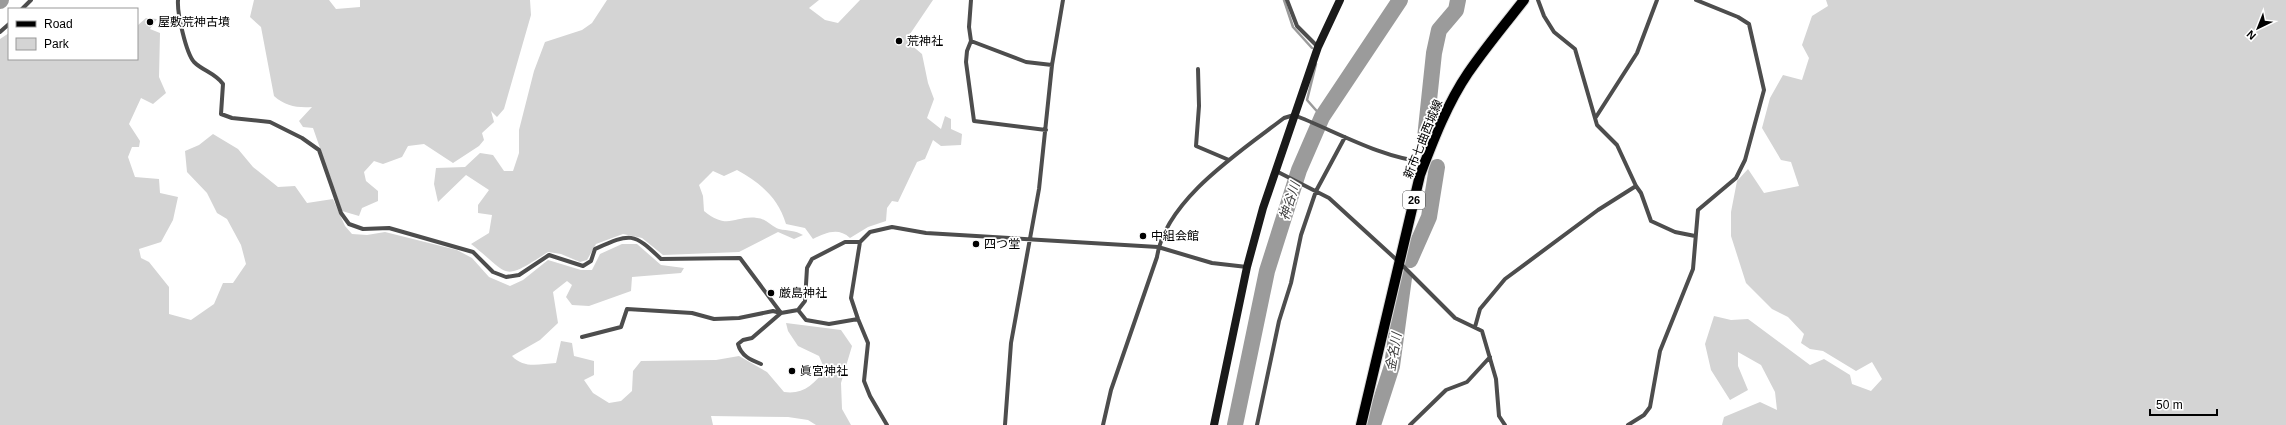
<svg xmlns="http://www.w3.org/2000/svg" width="2286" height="425" viewBox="0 0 2286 425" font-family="Helvetica,'Noto Sans JP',sans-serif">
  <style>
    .green { fill: #d4d4d4 }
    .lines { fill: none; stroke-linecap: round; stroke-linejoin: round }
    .stream { stroke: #9b9b9b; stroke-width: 2.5 }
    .river { stroke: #9b9b9b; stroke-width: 16 }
    .primary-casing { stroke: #dbdbdb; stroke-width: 12 }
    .street { stroke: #4d4d4d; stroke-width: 4 }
    .secondary { stroke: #1a1a1a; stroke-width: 8 }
    .primary { stroke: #000; stroke-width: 10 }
    .poi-dot { fill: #000; stroke: #fff; stroke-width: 1.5 }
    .labels { text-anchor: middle; stroke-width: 3.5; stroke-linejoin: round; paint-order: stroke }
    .shield { fill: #fff; stroke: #4c4c4c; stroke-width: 1 }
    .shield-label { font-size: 11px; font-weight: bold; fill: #000 }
    .poi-label { font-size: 12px; fill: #000; stroke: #fff; text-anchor: start }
    .street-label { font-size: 12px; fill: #000; stroke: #fff }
    .water-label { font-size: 13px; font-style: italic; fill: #3c3c3c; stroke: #fff }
  </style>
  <rect width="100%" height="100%" fill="#fff"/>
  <!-- green -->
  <path class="green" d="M254,0h75l7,9 24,-2v-7h170l1,15 -27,94 -7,8 -6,-6 3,11 -12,11 2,7 -5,6 -26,17 -29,-19 -16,2 -6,11 -19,7 -9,-3 -10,11 2,9 12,10v10l-16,7 -3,8 -17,-5 -29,-83 -10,-1 -4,-6 13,-14c-15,1 -27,-1 -38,-11l-13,-69 -11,-10z
    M607,0h212l-10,8 16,12 13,3 22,-23h73l-23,34v10l12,10 6,29 6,16 -7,19 14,11 4,-13 6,3v10l11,5 -1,11 -20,1 -8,-6 -8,19 -8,3 -19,40 -6,-1 -5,7 -1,13 -18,6 -18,11c-12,-11 -24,-5 -37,1l-8,-11 -19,-4c-8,-27 -26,-41 -49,-54l-13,6 -11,-5 -14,14 4,11 1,15c24,20 31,4 53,7 8,0 15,9 22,11 9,2 16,1 24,6l-9,4 -16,-7 -39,20 -76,3 -21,-17 -19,-4 -27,10 -9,16 -7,2 -19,-8 -13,-2c-48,31 -37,23 -77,-8l18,-11 3,-18 -14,-2v-8l11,-15 -23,-15 -28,27 -4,-18 2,-16 29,-1 15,-14 13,2 11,16h9l6,-18v-23l15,-59 11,-29 37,-12 10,-7z
    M1826,0h460v425h-564l2,-8 36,-15 17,8 -2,-18 -14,-27 -23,-13v14l10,24 -18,10 -19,-30 -6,-26 9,-28 17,4 17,-1 62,46 14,-6 26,16 2,9 19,7 11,-12 -10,-17 -16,9 -33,-20 -13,-2 -9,-6 3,-9 -16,-17 -16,-8 -26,-26 -15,-47v-24l6,-31 11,-12 16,24 35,-7 -8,-24 -10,-2 -19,-32 8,-30 13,-23 19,5 7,-22 -7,-13 10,-29 16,-10z
    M146,18l11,1 -7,10 10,4 -1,44 7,16 -13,11 -12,-6 -12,26 11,17 -1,6h-7l-4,10 7,20 24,2 1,14 18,4 -5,23 -12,22 -22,7 2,9 8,4 20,25v27l22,6 23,-16 9,-21h10l13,-19 -5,-19 -14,-26 -10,-6 -10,-20 -20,-21 -2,-21 14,-6 14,-11 25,15 15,18 25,20 17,-1 12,17 26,-4 12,27 7,8 15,1 18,-3 72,18 15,8 17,19 21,9 13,-6 25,-20 33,10h11l8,-16 22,-10h15l24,21 23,3 -3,5 -49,4 -1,14 -42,15 -17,-1 -6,-8 6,-12 -5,-4 -14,11 5,31 -18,17 -28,16c12,13 27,8 44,7l5,-22 11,2 2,13 20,5v14l-10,5 9,13 16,10 12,-2 11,-10 1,-20 8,-10 75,-1 23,-4 28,16 17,20c19,3 30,-8 41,-22l-6,-14 -21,-10 -10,-15 -2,-8 55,7 11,16 -11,37 1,26 9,16h-35l-8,-5 -20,-3 -77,-1 2,9h-713v-386l9,-6v26h128v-33z"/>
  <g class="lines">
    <!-- stream -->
    <path class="stream" d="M1284,0l9,27 19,21
      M1316,64l-9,36 15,17"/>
    <!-- river -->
    <path class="river" d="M0,1l1,-1
      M1425,138l9,-85 5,-23 17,-20 2,-10
      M1410,260l19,-43 8,-50
      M1235,425l32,-154 32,-101 23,-53 78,-117
      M1373,425l19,-59 12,-88"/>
    <!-- primary casing -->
    <g class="primary-casing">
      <path id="primary" d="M1361,425l59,-250c13,-34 27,-71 48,-102 17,-25 37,-49 56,-73"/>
    </g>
    <!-- street -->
    <path class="street" d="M178,0c-1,13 8,53 16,62 9,9 21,11 29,22l-2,30 11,4 38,4 32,16 17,12 22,63 8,11 14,5 26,-1 84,24 20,20 13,5 13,-2 30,-20 34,11 8,-5 4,-12c36,-16 38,-17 66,10l79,-1 41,55 -29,25 -9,2 -5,4c3,12 13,16 23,20
      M971,0l-2,27 2,14 -4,10 -1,11 8,59 72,9
      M1287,0l10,26 21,21
      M1538,0l6,16 10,16 21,17 22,76 20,20 19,41 5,7 10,28 24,11 20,4
      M22,9l9,-9
      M0,32l9,-8
      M971,41l55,21 26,3
      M1198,69l1,37 -3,40 33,14
      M1596,117l41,-64 20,-53
      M1276,171l53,27 70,64 56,56 27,13 14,48 3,37 6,9
      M798,310l8,10 23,4 29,-5
      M1475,327l5,-18 25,-30 93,-69 38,-24
      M582,337l39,-10 6,-18 65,4 22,6 25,-1 34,-7 8,2 17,-3 7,-9 2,-33 5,-9 33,-17h15
      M887,425l-17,-29 -6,-15 4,-38 -10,-24 -7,-21 9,-56 10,-10 22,-5 34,6 232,14 54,16 35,4
      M1005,425l6,-82 28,-154 13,-124 11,-65
      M1103,425l8,-35 46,-133c8,-57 84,-106 127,-139l10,-3c41,16 87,43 131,47
      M1257,425l22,-104 12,-38 10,-48 15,-44 29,-54
      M1410,425l36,-35 21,-8 23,-25
      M1628,425l16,-10 6,-8 10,-56 33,-82 5,-59 38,-32 9,-18 19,-70 -15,-66 -11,-7 -42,-17"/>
    <!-- secondary -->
    <path class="secondary" d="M1214,425l33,-158 16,-59 55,-161 22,-47"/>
    <!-- primary -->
    <use href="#primary" class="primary"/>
  </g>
  <!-- markers -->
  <g class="poi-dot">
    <circle cx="150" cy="22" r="4"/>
    <circle cx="899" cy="41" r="4"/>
    <circle cx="1143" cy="236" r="4"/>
    <circle cx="976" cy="244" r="4"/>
    <circle cx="771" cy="293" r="4"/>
    <circle cx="792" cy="371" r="4"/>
  </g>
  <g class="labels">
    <!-- shield labels -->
    <rect class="shield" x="1403" y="191" width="22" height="18" rx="3"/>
    <g class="shield-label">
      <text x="1414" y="204">26</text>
    </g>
    <!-- poi labels -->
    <g class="poi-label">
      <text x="158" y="26">屋敷荒神古墳</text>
      <text x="907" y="45">荒神社</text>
      <text x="1151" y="240">中組会館</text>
      <text x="984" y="248">四つ堂</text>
      <text x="779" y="297">厳島神社</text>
      <text x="800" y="375">眞宮神社</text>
    </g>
    <!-- street labels -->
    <g class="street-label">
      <text transform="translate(1423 139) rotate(-68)" y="4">新市七曲西城線</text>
    </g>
    <!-- water labels -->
    <g class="water-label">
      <text transform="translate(1289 201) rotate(-72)" y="5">神谷川</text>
      <text transform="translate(1393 352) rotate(-80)" y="5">金名川</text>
    </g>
  </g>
  <!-- legend -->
  <rect x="8" y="8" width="130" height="52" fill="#ffffff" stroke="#999999"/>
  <rect x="16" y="21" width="20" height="6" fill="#000000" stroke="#999999"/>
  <text x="44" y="28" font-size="12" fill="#000000">Road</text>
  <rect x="16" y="38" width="20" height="12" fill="#d4d4d4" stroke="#999999"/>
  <text x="44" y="48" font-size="12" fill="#000000">Park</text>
  <!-- north arrow -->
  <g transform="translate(2258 28) rotate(223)" stroke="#ffffff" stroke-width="3" paint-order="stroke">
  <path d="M0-3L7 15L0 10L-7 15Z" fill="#000000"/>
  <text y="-6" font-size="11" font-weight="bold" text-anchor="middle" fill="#000000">N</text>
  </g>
  <!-- scale -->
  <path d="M2150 409v6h67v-6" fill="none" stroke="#000000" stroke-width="2"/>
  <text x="2156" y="409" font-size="12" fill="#000000" stroke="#ffffff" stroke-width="3" paint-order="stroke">50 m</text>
</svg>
